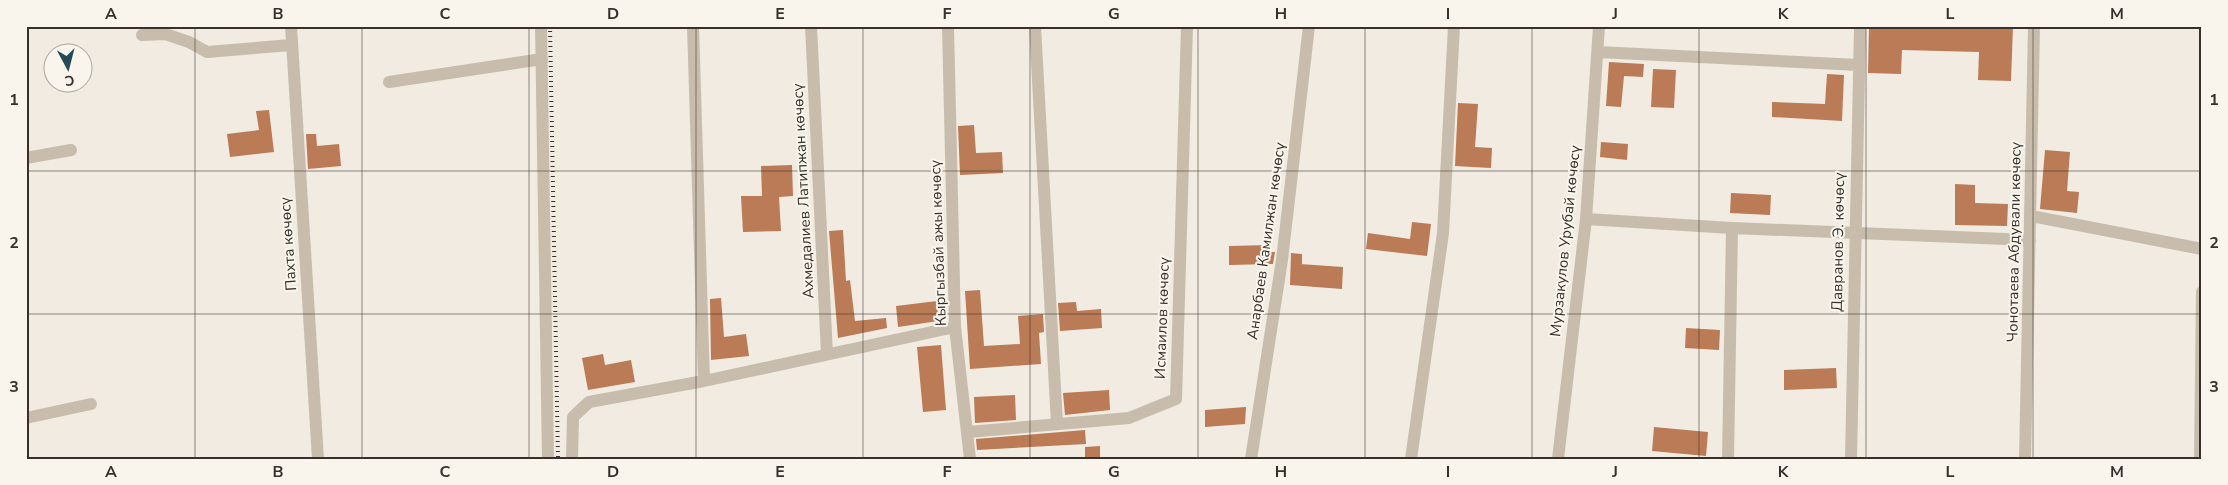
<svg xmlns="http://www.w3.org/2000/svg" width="2228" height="485" viewBox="0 0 2228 485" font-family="'Nunito Sans',sans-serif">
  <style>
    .building { fill: #ba7b56 }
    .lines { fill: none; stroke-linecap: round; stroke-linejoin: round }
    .minor { stroke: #c8bdad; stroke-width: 12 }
    .rail { stroke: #38312b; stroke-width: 4; stroke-dasharray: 1 4; stroke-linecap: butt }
    .grid { fill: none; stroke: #38312b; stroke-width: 1; stroke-opacity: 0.55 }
    .labels { text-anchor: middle; stroke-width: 4; stroke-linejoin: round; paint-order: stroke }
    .street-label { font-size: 15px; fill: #38312b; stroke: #f9f5ed }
    .neatline { fill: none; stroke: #38312b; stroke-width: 2 }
    .grid-label { font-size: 16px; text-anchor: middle; font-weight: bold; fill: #38312b }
  </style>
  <rect width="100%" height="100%" fill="#f1ebe1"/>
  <!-- building -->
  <path class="building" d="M1869,26h144l-2,55 -33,-1 1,-28 -77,-2 -1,24 -33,-1z
    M1609,62l35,2 -1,13 -19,-1 -3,31 -15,-1z
    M1653,69l23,1 -2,38 -23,-1z
    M1827,74l17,1 -2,46 -70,-4v-15l53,2z
    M1458,103l20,1 -3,43 17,1 -1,20 -36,-2z
    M269,110l5,42 -44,5 -3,-23 32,-4 -3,-19z
    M974,125l2,28 26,-1 1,21 -43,2 -2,-49z
    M306,134h10l1,12 22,-2 2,22 -33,3z
    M1601,142l27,2 -1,16 -27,-3z
    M2045,150l25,2 -3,39 12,1 -2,21 -37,-4z
    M792,165l1,31 -14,1 2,34 -38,1 -2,-36h21l-1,-30z
    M1955,184l20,1v18l33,1 -1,22 -52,-1z
    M1731,193l40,2 -1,20 -40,-2z
    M1412,222l19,2 -4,32 -61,-7 2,-16 42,6z
    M843,230l3,51 4,-1 5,41 31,-3 1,10 -49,10 -9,-107z
    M1269,245v7h6l-2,12 -44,1v-19z
    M1291,253l11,1v10h-2l43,3 -1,22 -52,-4z
    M980,290l4,56 36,-2 -2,-28 25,-2 1,18 -5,1 2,31 -71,5 -5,-78z
    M721,298l3,39 22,-3 3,22 -38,4 -1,-61z
    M937,301l1,20 -40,6 -2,-21z
    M1076,302l1,9 24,-2 1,19 -42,3 -2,-28z
    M1686,328l34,2 -1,20 -34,-2z
    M941,345l5,65 -23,2 -6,-65z
    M603,354l2,11 26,-5 4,22 -47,8 -6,-32z
    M1836,368l1,20 -53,2v-20z
    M1109,390l1,20 -45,5 -2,-22z
    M1015,395l1,25 -41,3 -1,-26z
    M1246,407l-1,17 -40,3v-17z
    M1654,427l54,5 -2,24 -54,-5z
    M1085,430l1,14 -109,6 -1,-11z
    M1100,446v13h-15v-12z"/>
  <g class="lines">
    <!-- minor -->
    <path class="minor" d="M291,26l27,433
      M541,26l7,433
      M693,26l11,355
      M811,26l16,328
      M948,26l7,301 15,132
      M1035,26l22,398
      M142,35l23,-1 24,8 18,10 84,-7
      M1598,52l260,13
      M389,82l153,-23
      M26,158l45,-8
      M2031,216l171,33
      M1586,219l146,9 298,12
      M26,418l65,-14
      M968,432l161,-14 47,-19 11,-373
      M572,459l1,-42 16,-15 115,-21 251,-54
      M1251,459l31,-199 27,-234
      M1411,459l32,-226 11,-207
      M1558,459l28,-240 13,-193
      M1728,459l4,-231
      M1851,459l9,-433
      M2025,459l9,-433
      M2200,459l2,-167"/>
    <!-- rail -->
    <path class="rail" d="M550,26l8,433"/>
  </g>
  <!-- grid -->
  <path class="grid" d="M195,26v433M362,26v433M529,26v433M696,26v433M863,26v433M1030,26v433M1198,26v433M1365,26v433M1532,26v433M1699,26v433M1866,26v433M2033,26v433M26,171h2176M26,314h2176"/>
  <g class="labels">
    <!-- street labels -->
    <g class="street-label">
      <text transform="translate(803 191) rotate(-93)" y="5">Ахмедалиев Латипжан көчөсү</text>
      <text transform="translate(1266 241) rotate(-82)" y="5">Анарбаев Камилжан көчөсү</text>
      <text transform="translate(1565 241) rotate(-84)" y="5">Мурзакулов Урубай көчөсү</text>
      <text transform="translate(1838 242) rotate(-89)" y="5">Давранов Э. көчөсү</text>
      <text transform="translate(2014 242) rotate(-89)" y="5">Чонотаева Абдували көчөсү</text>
      <text transform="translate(938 243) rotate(-92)" y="5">Кыргызбай ажы көчөсү</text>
      <text transform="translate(288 244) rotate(-94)" y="5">Пахта көчөсү</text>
      <text transform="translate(1162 318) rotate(-88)" y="5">Исмаилов көчөсү</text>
    </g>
  </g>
  <!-- border -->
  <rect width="2228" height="485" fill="none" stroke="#f9f5ed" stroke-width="55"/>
  <!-- north arrow -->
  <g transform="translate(68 68) rotate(173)"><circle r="24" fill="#f9f5ed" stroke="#aca79f"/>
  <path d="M0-4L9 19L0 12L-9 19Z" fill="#254c55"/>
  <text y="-8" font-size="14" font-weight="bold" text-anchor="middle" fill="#38312b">С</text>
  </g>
  <rect x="28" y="28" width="2172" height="430" class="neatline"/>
  <g class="grid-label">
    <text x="111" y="19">A</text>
    <text x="278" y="19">B</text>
    <text x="445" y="19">C</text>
    <text x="613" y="19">D</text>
    <text x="780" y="19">E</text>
    <text x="947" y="19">F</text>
    <text x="1114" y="19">G</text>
    <text x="1281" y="19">H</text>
    <text x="1448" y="19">I</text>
    <text x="1615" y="19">J</text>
    <text x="1783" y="19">K</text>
    <text x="1950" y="19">L</text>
    <text x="2117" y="19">M</text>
    <text x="14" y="105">1</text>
    <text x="2214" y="105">1</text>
    <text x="14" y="248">2</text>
    <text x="2214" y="248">2</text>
    <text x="14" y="392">3</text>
    <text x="2214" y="392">3</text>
    <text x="111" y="477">A</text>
    <text x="278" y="477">B</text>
    <text x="445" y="477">C</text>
    <text x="613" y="477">D</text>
    <text x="780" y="477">E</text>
    <text x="947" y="477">F</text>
    <text x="1114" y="477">G</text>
    <text x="1281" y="477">H</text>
    <text x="1448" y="477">I</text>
    <text x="1615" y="477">J</text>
    <text x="1783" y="477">K</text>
    <text x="1950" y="477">L</text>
    <text x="2117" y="477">M</text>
  </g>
</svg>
